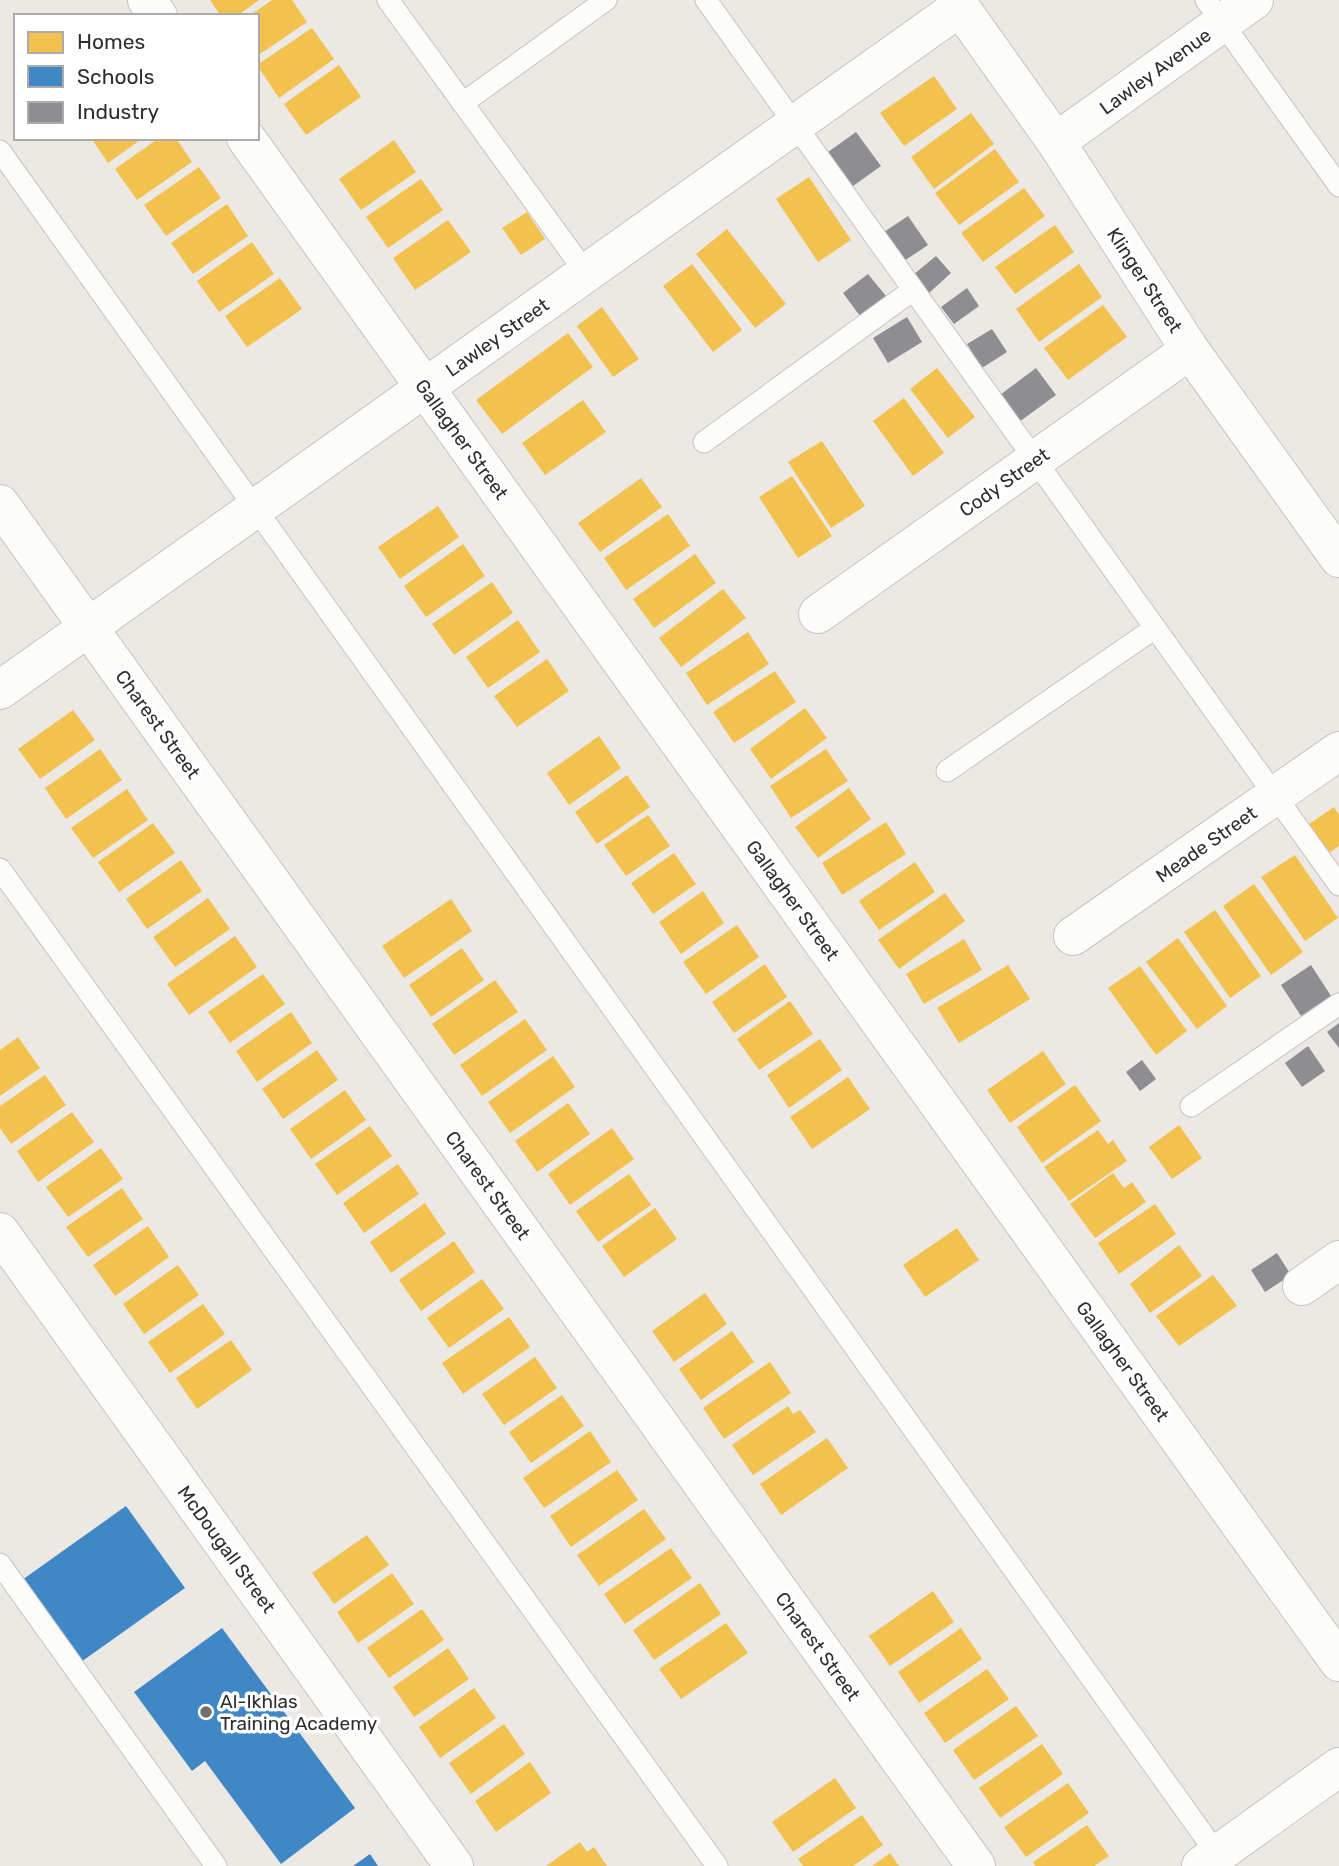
<svg xmlns="http://www.w3.org/2000/svg" width="1339" height="1866" viewBox="0 0 1339 1866" font-family="Rubik,sans-serif">
  <style>
    .homes { fill: #f2c14e }
    .schools { fill: #3f88c5 }
    .industry { fill: #8d8d92 }
    .lines { fill: none; stroke-linecap: round; stroke-linejoin: round }
    .lane-casing { stroke: #c5c4c5; stroke-width: 23 }
    .street-casing { stroke: #c5c4c5; stroke-width: 40 }
    .lane { stroke: #fcfcfb; stroke-width: 21 }
    .street { stroke: #fcfcfb; stroke-width: 38 }
    .poi-dot { fill: #706f6e; stroke: #fff; stroke-width: 2.5 }
    .labels { text-anchor: middle; stroke-width: 7; stroke-linejoin: round; paint-order: stroke }
    .street-label { font-size: 19px; fill: #2e2e2e; stroke: #fff }
    .poi-label { font-size: 19px; fill: #2e2e2e; stroke: #fff; text-anchor: start }
  </style>
  <rect width="100%" height="100%" fill="#ece8e4"/>
  <!-- homes -->
  <path class="homes" d="M210,0h49l-22,16h-16z
    M272,0h20l15,22 -50,34v-40h-8z
    M312,28l22,31 -55,39 -22,-33z
    M339,65l22,32 -55,38 -22,-31z
    M934,76l23,33 -53,37 -24,-33z
    M971,113l23,31 -60,45 -23,-32z
    M91,138h52l-35,25z
    M159,138h17l16,24 -55,38 -22,-31z
    M394,140l22,32 -55,38 -22,-31z
    M995,149l24,33 -60,43 -24,-32z
    M199,167l22,31 -55,38 -22,-31z
    M809,177l42,63 -33,22 -42,-63z
    M421,179l22,31 -55,38 -22,-31z
    M1024,188l21,28 -62,46 -22,-29z
    M227,204l21,32 -55,38 -22,-31z
    M527,212l18,27 -24,16 -19,-27z
    M448,220l23,32 -56,38 -22,-32z
    M1055,225l19,27 -59,42 -20,-27z
    M727,229l59,75 -31,24 -59,-74z
    M252,242l22,32 -55,38 -22,-31z
    M692,264l50,66 -29,22 -50,-66z
    M1079,264l23,33 -63,45 -23,-33z
    M280,278l22,31 -55,38 -22,-31z
    M1103,305l24,32 -59,43 -24,-32z
    M602,307l37,52 -26,18 -36,-51z
    M568,333l25,34 -91,67 -26,-34z
    M937,368l38,49 -27,21 -38,-49z
    M904,398l40,55 -31,23 -40,-55z
    M583,400l23,32 -61,43 -23,-32z
    M822,441l43,65 -34,22 -43,-66z
    M792,476l40,60 -34,22 -39,-61z
    M641,478l21,29 -62,45 -22,-29z
    M438,506l21,31 -59,42 -22,-32z
    M668,514l22,32 -64,44 -22,-32z
    M463,544l22,32 -59,41 -22,-31z
    M695,554l21,29 -62,45 -21,-29z
    M492,582l21,31 -59,42 -22,-31z
    M723,589l23,29 -65,49 -22,-29z
    M518,620l22,32 -52,36 -22,-31z
    M748,632l21,32 -62,41 -21,-32z
    M547,659l22,32 -52,36 -23,-31z
    M775,671l21,31 -62,41 -21,-31z
    M805,708l22,30 -56,41 -21,-30z
    M73,710l22,30 -55,39 -22,-30z
    M599,736l22,32 -52,37 -22,-32z
    M100,749l22,31 -56,39 -21,-31z
    M826,749l22,32 -57,37 -21,-32z
    M627,775l23,32 -53,37 -22,-32z
    M849,788l22,31 -53,39 -23,-31z
    M127,789l21,31 -55,38 -22,-30z
    M1334,807l5,8v31l-13,9 -20,-29z
    M648,815l22,31 -44,30 -22,-31z
    M886,822l20,32 -64,41 -20,-32z
    M153,823l22,30 -56,39 -21,-30z
    M674,853l22,31 -43,30 -22,-31z
    M1295,855l43,63 -33,23 -44,-64z
    M181,860l21,31 -55,38 -21,-30z
    M915,862l20,30 -56,38 -20,-29z
    M1254,884l49,68 -32,23 -48,-69z
    M703,891l21,32 -43,31 -22,-32z
    M945,893l20,28 -66,48 -21,-29z
    M208,898l22,31 -55,38 -22,-30z
    M451,899l21,32 -68,47 -22,-32z
    M1215,910l46,66 -31,22 -46,-66z
    M737,925l22,32 -53,37 -23,-32z
    M235,936l22,31 -68,48 -22,-31z
    M1178,938l49,68 -30,23 -51,-67z
    M964,939l18,31 -58,34 -18,-30z
    M462,948l22,32 -53,37 -22,-32z
    M765,964l22,33 -53,36 -22,-31z
    M1008,965l22,34 -71,44 -22,-35z
    M1140,966l47,65 -31,24 -48,-67z
    M263,974l22,30 -55,39 -22,-31z
    M495,980l23,32 -64,43 -22,-31z
    M790,1001l23,33 -54,36 -22,-31z
    M291,1012l21,31 -55,39 -21,-31z
    M525,1019l22,31 -65,46 -22,-31z
    M18,1037l22,31 -40,28v-46z
    M820,1039l22,31 -53,38 -22,-33z
    M317,1050l21,30 -55,39 -21,-30z
    M1043,1051l23,33 -56,39 -23,-33z
    M553,1056l22,31 -65,46 -22,-31z
    M45,1075l21,30 -55,39 -11,-16v-22z
    M848,1077l22,32 -58,40 -22,-32z
    M1075,1085l26,36 -59,42 -25,-36z
    M345,1090l21,30 -55,39 -21,-30z
    M568,1103l22,31 -53,38 -22,-31z
    M72,1112l22,30 -56,40 -21,-31z
    M1179,1125l23,33 -30,21 -23,-32z
    M370,1126l22,30 -55,39 -22,-31z
    M612,1128l22,31 -64,46 -22,-31z
    M1098,1130l10,14 5,-4 14,21 -58,40 -25,-34z
    M101,1148l22,31 -55,38 -22,-30z
    M398,1164l21,30 -55,39 -21,-30z
    M1113,1173l11,15 8,-6 14,20 -51,36 -25,-34z
    M629,1174l22,31 -53,37 -22,-31z
    M122,1188l21,31 -55,38 -22,-30z
    M425,1203l21,31 -55,39 -21,-31z
    M1155,1204l21,30 -57,40 -21,-31z
    M655,1208l22,31 -53,38 -22,-31z
    M148,1226l21,31 -54,39 -22,-31z
    M957,1228l22,32 -54,37 -22,-32z
    M454,1241l21,31 -54,39 -22,-31z
    M1179,1245l23,31 -52,37 -20,-29z
    M178,1265l21,30 -55,39 -21,-30z
    M1213,1275l24,31 -58,40 -23,-30z
    M482,1279l22,30 -55,39 -22,-30z
    M705,1293l22,31 -53,38 -22,-31z
    M203,1304l22,30 -55,39 -22,-31z
    M509,1317l21,30 -67,47 -21,-31z
    M732,1331l22,31 -53,38 -22,-31z
    M231,1340l21,30 -55,39 -21,-31z
    M535,1357l22,31 -53,37 -22,-31z
    M770,1362l21,31 -67,46 -21,-31z
    M562,1395l22,31 -53,37 -22,-31z
    M788,1406l5,8 7,-4 16,22 -63,43 -21,-30z
    M590,1431l21,31 -67,46 -21,-30z
    M827,1438l21,30 -67,47 -21,-31z
    M617,1470l21,30 -67,47 -21,-31z
    M644,1509l22,30 -67,47 -22,-31z
    M367,1535l22,30 -55,39 -22,-31z
    M671,1548l21,30 -67,46 -21,-30z
    M392,1573l22,31 -56,39 -21,-31z
    M700,1583l21,31 -67,46 -21,-30z
    M933,1591l21,31 -64,44 -21,-30z
    M422,1609l22,31 -55,38 -22,-30z
    M726,1623l22,30 -67,46 -22,-30z
    M961,1628l21,31 -63,44 -21,-31z
    M448,1648l21,31 -55,38 -21,-30z
    M987,1669l22,30 -64,44 -21,-30z
    M474,1688l22,30 -56,40 -21,-31z
    M1016,1706l22,30 -64,44 -21,-30z
    M504,1724l21,30 -54,40 -22,-31z
    M1042,1744l21,30 -63,44 -21,-30z
    M530,1762l21,31 -55,39 -21,-31z
    M835,1778l21,30 -63,44 -21,-30z
    M1068,1783l21,30 -63,44 -22,-30z
    M862,1815l21,30 -30,21h-50l-5,-7z
    M1087,1825l22,31 -15,10h-59l-2,-4z
    M580,1842l7,10 7,-5 13,19h-61z
    M890,1853l9,13h-27z"/>
  <!-- schools -->
  <path class="schools" d="M126,1506l59,82 -104,74 -59,-82z
    M222,1628l133,180 -74,56 -76,-103 -13,10 -58,-79z
    M370,1854l8,12h-25z"/>
  <!-- industry -->
  <path class="industry" d="M856,132l25,34 -28,20 -25,-34z
    M908,216l20,29 -24,16 -20,-29z
    M936,256l15,17 -22,20 -16,-18z
    M868,274l18,22 -26,20 -17,-23z
    M967,288l12,18 -25,18 -13,-17z
    M907,317l15,25 -34,21 -15,-25z
    M992,329l15,23 -25,16 -15,-24z
    M1036,368l20,27 -37,27 -19,-27z
    M1311,965l20,31 -30,20 -20,-31z
    M1339,1023v25l-12,-16z
    M1308,1046l17,25 -23,16 -17,-24z
    M1142,1060l14,19 -16,12 -14,-19z
    M1277,1253l14,22 -26,17 -14,-22z"/>
  <g class="lines">
    <!-- lane casing -->
    <g class="lane-casing">
      <path id="lane" d="M388,0l198,273
        M706,0l633,885
        M1206,0l133,186
        M463,103l143,-103
        M0,151l1222,1710
        M704,442l209,-152
        M947,771l208,-143
        M0,869l717,997
        M1191,1106l148,-102
        M0,1564l216,302"/>
    </g>
    <!-- street casing -->
    <g class="street-casing">
      <path id="street" d="M147,0l11,16
        M955,0l101,142 134,208 149,208
        M246,138l1093,1524
        M1056,142l198,-142
        M0,504l976,1362
        M818,614l372,-264
        M0,690l960,-683
        M1073,936l266,-185
        M0,1232l454,634
        M1302,1286l37,-26
        M1201,1866l138,-99"/>
    </g>
    <!-- lane -->
    <use href="#lane" class="lane"/>
    <!-- street -->
    <use href="#street" class="street"/>
  </g>
  <!-- markers -->
  <circle class="poi-dot" cx="206" cy="1712" r="7"/>
  <g class="labels">
    <!-- street labels -->
    <g class="street-label">
      <text transform="translate(1155 71) rotate(-36)" y="7">Lawley Avenue</text>
      <text transform="translate(1145 280) rotate(57)" y="7">Klinger Street</text>
      <text transform="translate(497 337) rotate(-35)" y="7">Lawley Street</text>
      <text transform="translate(462 439) rotate(54)" y="7">Gallagher Street</text>
      <text transform="translate(1004 482) rotate(-35)" y="7">Cody Street</text>
      <text transform="translate(158 724) rotate(54)" y="7">Charest Street</text>
      <text transform="translate(1206 844) rotate(-35)" y="7">Meade Street</text>
      <text transform="translate(793 900) rotate(54)" y="7">Gallagher Street</text>
      <text transform="translate(488 1185) rotate(54)" y="7">Charest Street</text>
      <text transform="translate(1123 1361) rotate(54)" y="7">Gallagher Street</text>
      <text transform="translate(227 1549) rotate(54)" y="7">McDougall Street</text>
      <text transform="translate(818 1646) rotate(54)" y="7">Charest Street</text>
    </g>
    <!-- poi labels -->
    <g class="poi-label">
      <text x="220" y="1708">Al-Ikhlas<tspan x="220" dy="22">Training Academy</tspan></text>
    </g>
  </g>
  <!-- legend -->
  <rect x="14" y="14" width="245" height="126" fill="#ffffff" stroke="#ababab" stroke-width="2"/>
  <rect x="28" y="32" width="35" height="21" fill="#f2c14e" stroke="#ababab" stroke-width="2"/>
  <text x="77" y="49" font-size="21" fill="#2e2e2e">Homes</text>
  <rect x="28" y="66" width="35" height="21" fill="#3f88c5" stroke="#ababab" stroke-width="2"/>
  <text x="77" y="84" font-size="21" fill="#2e2e2e">Schools</text>
  <rect x="28" y="102" width="35" height="21" fill="#8d8d92" stroke="#ababab" stroke-width="2"/>
  <text x="77" y="119" font-size="21" fill="#2e2e2e">Industry</text>
</svg>
